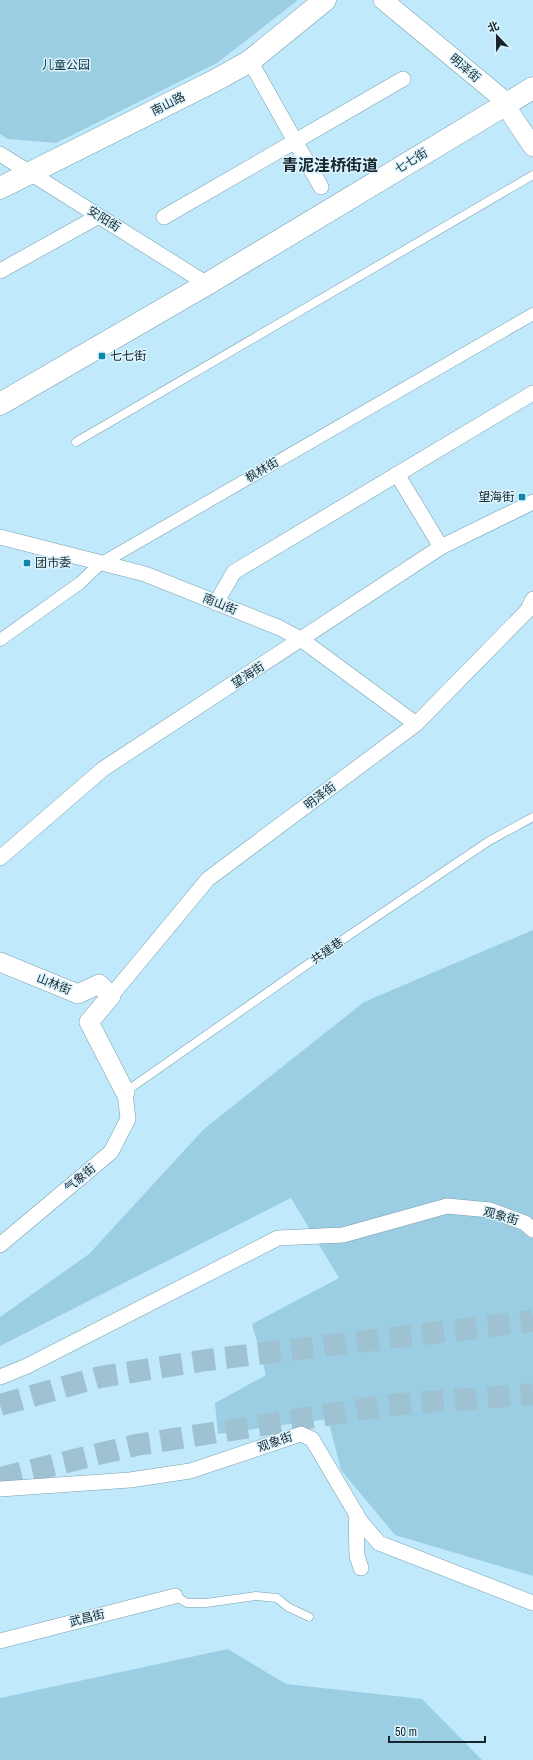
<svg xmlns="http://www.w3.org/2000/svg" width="533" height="1760" viewBox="0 0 533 1760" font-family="'Archivo Narrow','Noto Sans SC',sans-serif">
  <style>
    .green { fill: #9ccee3 }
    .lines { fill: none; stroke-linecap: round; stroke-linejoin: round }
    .primary-tunnel { stroke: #9ec2d2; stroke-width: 22; stroke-dasharray: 22 11; stroke-linecap: butt }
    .service-casing { stroke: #789faf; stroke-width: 9 }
    .pedestrian-casing { stroke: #789faf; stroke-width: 13 }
    .minor-casing { stroke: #789faf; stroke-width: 16 }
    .tertiary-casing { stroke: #789faf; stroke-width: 20 }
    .secondary-casing { stroke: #789faf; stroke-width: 23 }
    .service { stroke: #fff; stroke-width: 8 }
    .pedestrian { stroke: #fff; stroke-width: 12 }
    .minor { stroke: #fff; stroke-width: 15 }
    .tertiary { stroke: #fff; stroke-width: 19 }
    .secondary { stroke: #fff; stroke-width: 22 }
    .poi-dot { fill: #0f87ab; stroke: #dbf4fe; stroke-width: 1.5 }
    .labels { text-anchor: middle; stroke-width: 3; stroke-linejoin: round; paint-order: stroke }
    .park-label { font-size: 12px; fill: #0e3543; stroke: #dbf4fe }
    .street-label { font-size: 12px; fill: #16262c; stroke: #dbf4fe }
    .poi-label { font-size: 12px; fill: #16262c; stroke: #dbf4fe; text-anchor: start }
    .district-label { font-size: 16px; font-weight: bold; fill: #16262c; stroke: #dbf4fe }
  </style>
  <rect width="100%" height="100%" fill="#c0e9fb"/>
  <!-- green -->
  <path class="green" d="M0,0h298l-81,63 -161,80 -48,-4 -8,-5z
    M533,930v646l-138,-41 -54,-65 -13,-51 -110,15 -3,-31 51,-28 -14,-51 87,-46 -48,-80 -291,148v-29l89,-63 115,-125 160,-127z
    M228,1649l58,35 136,15 60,61h-482v-62z"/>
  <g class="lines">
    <!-- primary-tunnel -->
    <path class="primary-tunnel" d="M0,1405l100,-28 107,-17 326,-39
      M0,1478l136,-33 253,-40 144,-11"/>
    <!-- service casing -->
    <g class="service-casing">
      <path id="service" d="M76,442l457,-267
        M125,1092l223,-156 141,-95 44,-24
        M175,1596l12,7h19l50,-7 21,2 11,9 21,10"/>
    </g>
    <!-- pedestrian casing -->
    <g class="pedestrian-casing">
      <path id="pedestrian" d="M0,640l80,-57 20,-19 433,-250"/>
    </g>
    <!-- minor casing -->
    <g class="minor-casing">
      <path id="minor" d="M250,61l71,126
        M0,154l207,130
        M164,217l239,-138
        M0,271l99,-55
        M397,474l44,73
        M0,537l145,37 135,54 22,12 114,84
        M216,603l18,-31 299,-179
        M0,858l103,-89 338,-222 92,-45
        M111,996l97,-117 208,-155 111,-113 6,-12
        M0,1245l111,-93 17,-33 -3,-27
        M0,1377l27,-11 251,-128 65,-3 104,-29 43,4 35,13 8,7
        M0,1489l130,-9 60,-9 111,-37 11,5 49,83 18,21 154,60
        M356,1513l1,43 4,12
        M0,1641l175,-45"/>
    </g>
    <!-- tertiary casing -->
    <g class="tertiary-casing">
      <path id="tertiary" d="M383,0l116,96 34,51
        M0,962l78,32 21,-10 12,12 -22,26 36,70"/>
    </g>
    <!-- secondary casing -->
    <g class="secondary-casing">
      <path id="secondary" d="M0,188l216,-108 34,-19 75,-61
        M0,404l207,-120 326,-196"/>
    </g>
    <!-- service -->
    <use href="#service" class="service"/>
    <!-- pedestrian -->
    <use href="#pedestrian" class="pedestrian"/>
    <!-- minor -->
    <use href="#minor" class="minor"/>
    <!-- tertiary -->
    <use href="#tertiary" class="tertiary"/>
    <!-- secondary -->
    <use href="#secondary" class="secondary"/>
  </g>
  <!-- markers -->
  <g class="poi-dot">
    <rect x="98" y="352" width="8" height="8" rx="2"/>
    <rect x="518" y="493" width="8" height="8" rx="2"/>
    <rect x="23" y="559" width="8" height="8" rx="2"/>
  </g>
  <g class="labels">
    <!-- park labels -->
    <g class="park-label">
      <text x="66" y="69">儿童公园</text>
    </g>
    <!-- street labels -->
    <g class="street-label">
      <text transform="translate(465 68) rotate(40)" y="4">明泽街</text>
      <text transform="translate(168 104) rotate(-27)" y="4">南山路</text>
      <text transform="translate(411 161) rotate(-31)" y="4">七七街</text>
      <text transform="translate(104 219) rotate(32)" y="4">安阳街</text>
      <text transform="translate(262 470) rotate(-30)" y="4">枫林街</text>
      <text transform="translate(220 604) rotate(22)" y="4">南山街</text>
      <text transform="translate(248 675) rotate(-33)" y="4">望海街</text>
      <text transform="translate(320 796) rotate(-37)" y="4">明泽街</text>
      <text transform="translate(327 951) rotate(-35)" y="4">共建巷</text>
      <text transform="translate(54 984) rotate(22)" y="4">山林街</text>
      <text transform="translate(80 1178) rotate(-40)" y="4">气象街</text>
      <text transform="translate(501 1216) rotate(16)" y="4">观象街</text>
      <text transform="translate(275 1442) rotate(-19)" y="4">观象街</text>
      <text transform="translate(87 1618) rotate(-14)" y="4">武昌街</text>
    </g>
    <!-- poi labels -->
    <g class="poi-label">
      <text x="110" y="360">七七街</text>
      <text x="514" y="501" text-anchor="end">望海街</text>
      <text x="35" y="567">团市委</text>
    </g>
    <!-- district labels -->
    <g class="district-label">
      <text x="330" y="171">青泥洼桥街道</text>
    </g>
  </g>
  <!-- north arrow -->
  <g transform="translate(497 36) rotate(338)" stroke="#dbf4fe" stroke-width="3" paint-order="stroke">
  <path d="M0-3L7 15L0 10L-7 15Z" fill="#16262c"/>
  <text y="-6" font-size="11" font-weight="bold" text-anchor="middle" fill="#16262c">北</text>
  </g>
  <!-- scale -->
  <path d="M389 1736v6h96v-6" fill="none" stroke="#16262c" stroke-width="2"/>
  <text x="395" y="1736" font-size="12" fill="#16262c" stroke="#dbf4fe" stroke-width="3" paint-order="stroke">50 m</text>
</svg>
